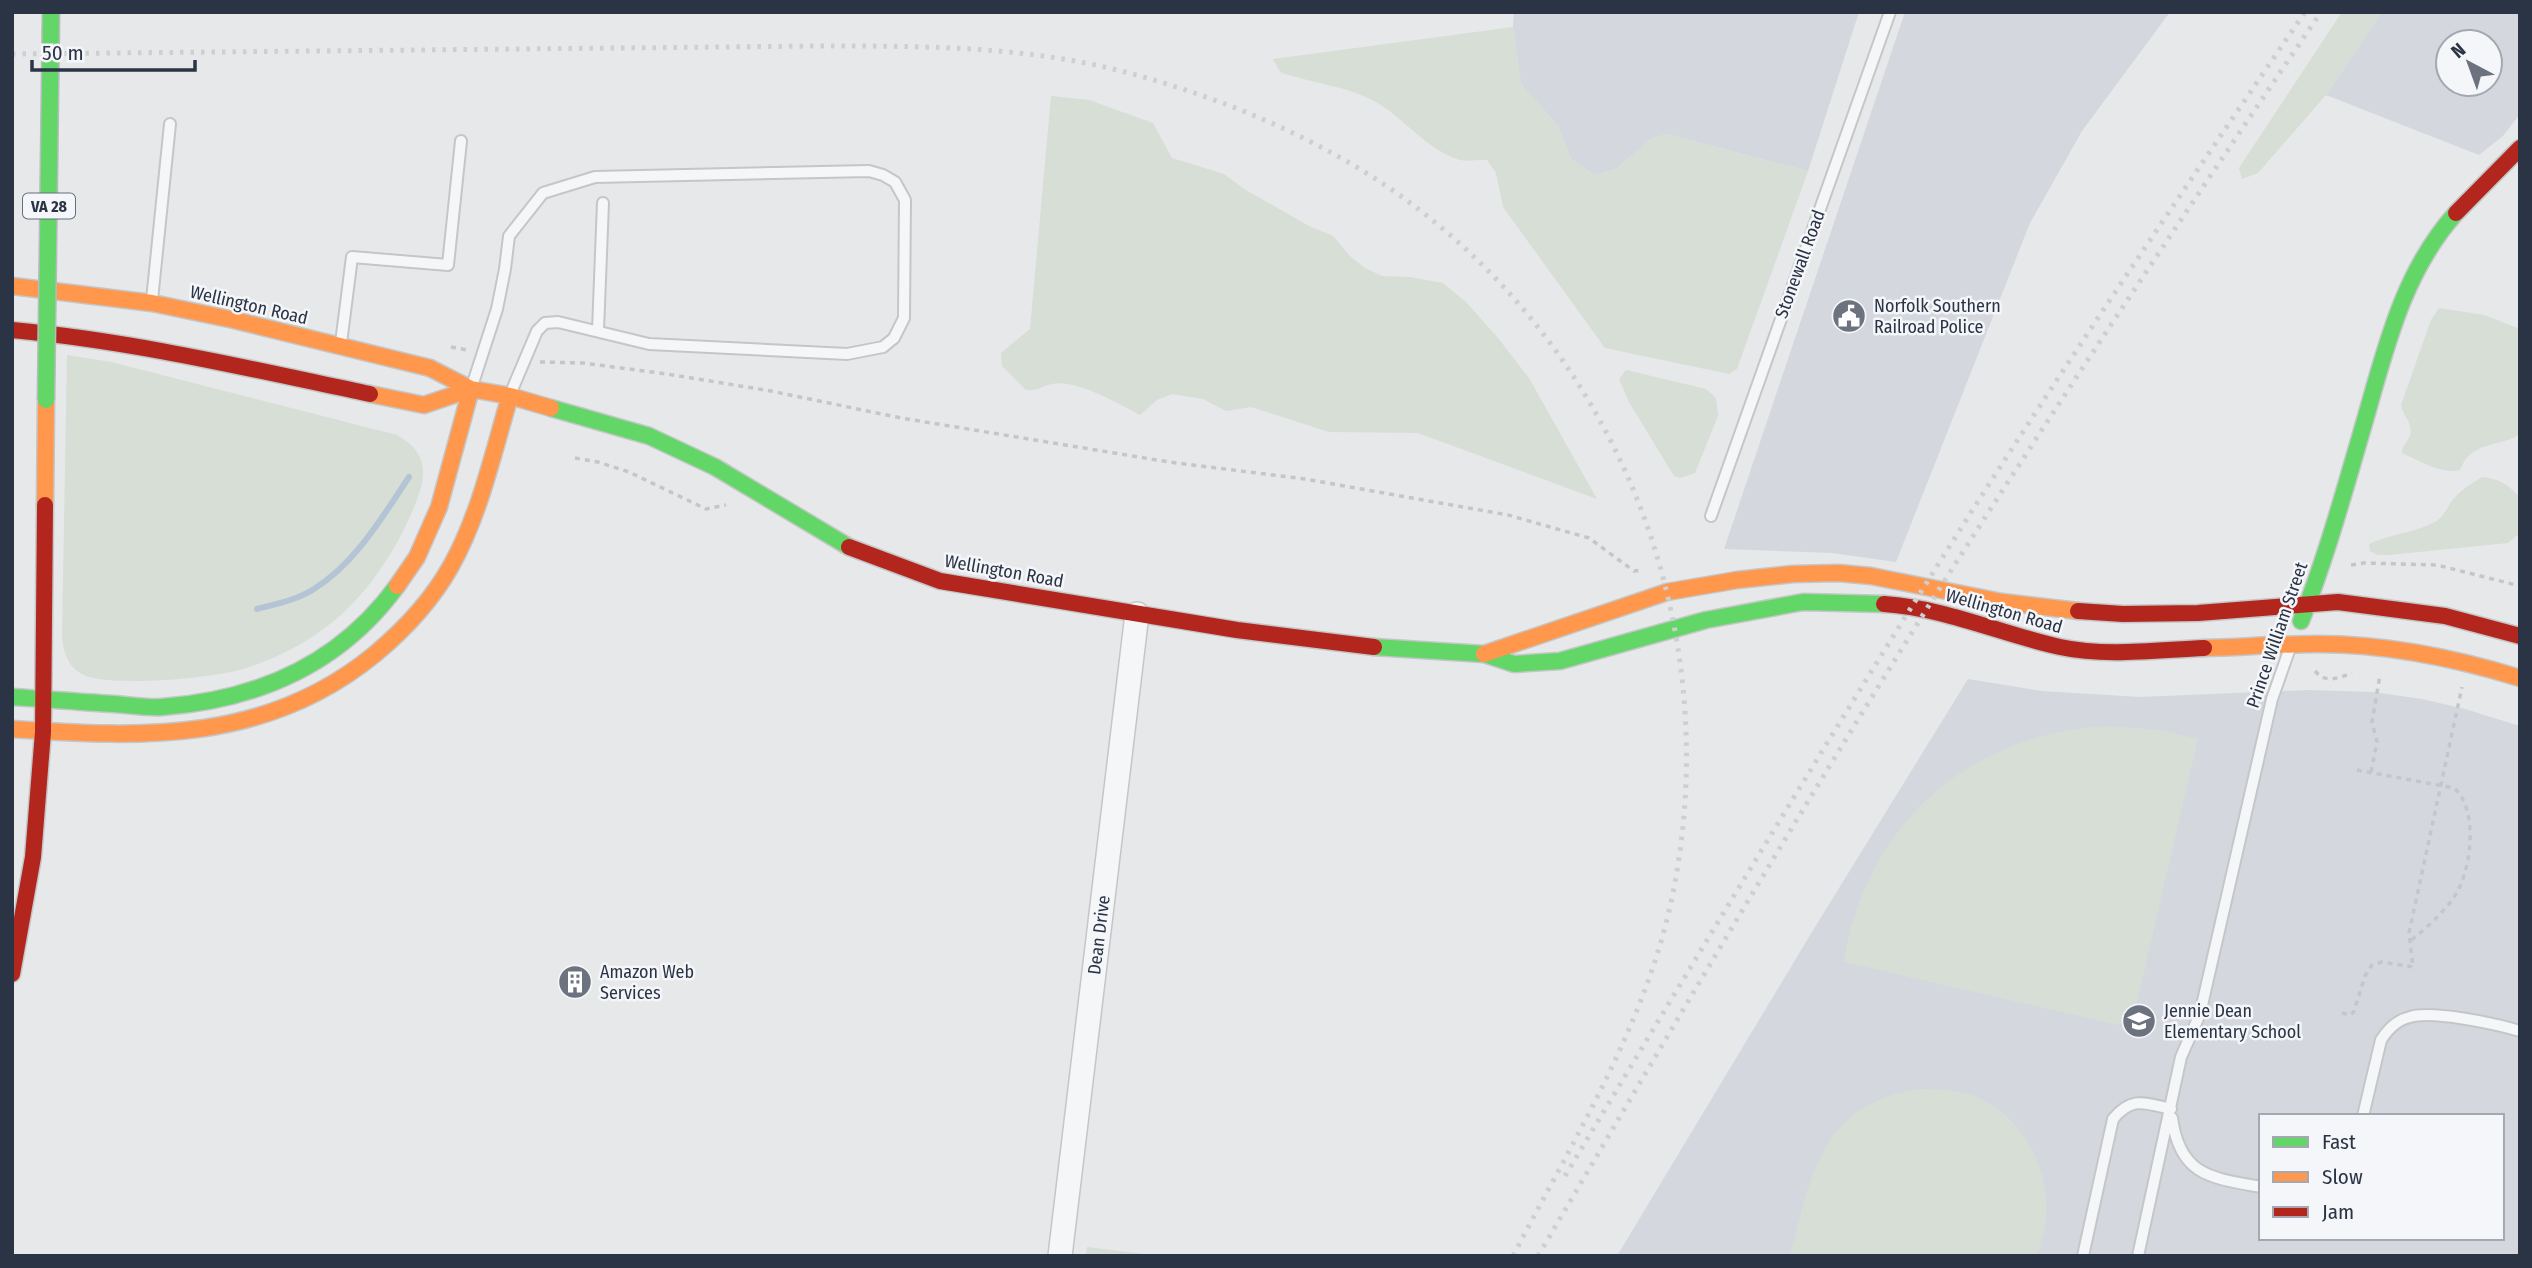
<svg xmlns="http://www.w3.org/2000/svg" width="2532" height="1268" viewBox="0 0 2532 1268" font-family="'Fira Sans Condensed',sans-serif">
  <style>
    .built { fill: #d4d7dd; fill-rule: evenodd }
    .green { fill: #d6ded6 }
    .lines { fill: none; stroke-linecap: round; stroke-linejoin: round }
    .stream { stroke: #b4c4d5; stroke-width: 6 }
    .lane-casing { stroke: #c4c6c8; stroke-width: 14 }
    .street-casing { stroke: #c4c6c8; stroke-width: 26 }
    .fast-casing { stroke: #c4c6c8; stroke-width: 19 }
    .slow-casing { stroke: #c4c6c8; stroke-width: 19 }
    .jam-casing { stroke: #c4c6c8; stroke-width: 19 }
    .path { stroke: #c5c6ca; stroke-width: 3.5; stroke-dasharray: 5 5; stroke-linecap: butt }
    .lane { stroke: #f5f6f7; stroke-width: 10 }
    .street { stroke: #f5f6f7; stroke-width: 23 }
    .fast { stroke: #63d668; stroke-width: 16 }
    .slow { stroke: #ff974d; stroke-width: 16 }
    .jam { stroke: #b3261e; stroke-width: 16 }
    .rail { stroke: #cecfd2; stroke-width: 5; stroke-dasharray: 3.5 7; stroke-linecap: butt }
    .fast-bridge-casing { stroke: #b8bbbf; stroke-width: 19; stroke-linecap: butt }
    .fast-bridge { stroke: #63d668; stroke-width: 16 }
    .labels { text-anchor: middle; stroke-width: 5; stroke-linejoin: round; paint-order: stroke }
    .shield { fill: #f4f6f9; stroke: #676e7b; stroke-width: 2 }
    .shield-label { font-size: 16px; font-weight: bold; fill: #2b3445 }
    .street-label { font-size: 18px; fill: #2b3445; stroke: #f4f6f9 }
    .poi-label { font-size: 18px; fill: #2b3445; stroke: #f4f6f9; text-anchor: start }
  </style>
  <rect width="100%" height="100%" fill="#e6e8ea"/>
  <!-- built -->
  <path class="built" d="M1514,12h345l-51,159 -142,-37 -15,5 -35,30 -22,6 -23,-16 -13,-33 -37,-42 -8,-57z
    M1905,12h265l-88,119 -52,92 -134,339 -64,-9 -108,-4z
    M2382,12h138v102l-17,22 -24,19 -153,-60zM2448,42h42v42h-42z
    M1968,679l74,12 98,6 167,-7 66,2 49,7 43,10 55,17v530h-903l198,-329zM2261,1116h241v122h-241z"/>
  <!-- green -->
  <path class="green" d="M2342,12h40l-56,83 -68,78 -16,6 -3,-11z
    M1513,27l8,57 37,42 13,33 23,16 22,-6 35,-30 15,-5 142,37 -71,198 -8,5 -124,-26 -102,-141 -7,-34 -9,-13c-9,-1 -19,2 -27,0 -32,-10 -52,-37 -79,-55 -30,-19 -68,-21 -101,-33l-7,-13z
    M1051,96l38,4 64,23 19,35 52,16 20,15 65,37 24,10 17,20 15,12 17,8 27,1 34,6 23,19 32,36 31,40 68,121 -179,-66 -89,-1 -78,-25 -25,4 -23,-12 -31,-5 -15,6 -17,15c-21,-11 -64,-36 -88,-31 -11,2 -12,7 -26,6l-24,-24 -1,-13 29,-24z
    M2439,308l45,7 36,14v105c-22,15 -48,5 -60,36 -18,5 -42,-10 -58,-17 1,-10 5,-10 8,-17 4,-12 -7,-20 -9,-31l30,-85z
    M67,355l44,7 286,73c35,20 29,44 15,77 -21,48 -53,94 -97,123 -22,15 -47,26 -72,34 -29,9 -138,20 -163,4 -12,-7 -17,-22 -18,-36z
    M1626,370l80,19 10,9 2,18 -23,57 -15,5 -6,-2 -45,-74 -10,-23z
    M2482,477c16,1 28,8 38,21v35l-12,10 -119,12h-11l-8,-4 -1,-7c21,-10 44,-11 64,-21 10,-5 13,-13 18,-21 8,-11 20,-18 31,-25z
    M2108,726l54,4 36,9 -64,276 -16,10 -274,-63c22,-138 125,-229 264,-236z
    M1918,1089c18,0 35,0 53,6 50,17 80,73 75,124 -1,12 -6,25 -9,37h-247c22,-82 30,-151 128,-167z
    M1087,1247l74,9h-75z"/>
  <g class="lines">
    <!-- stream -->
    <path class="stream" d="M257,609c19,-5 40,-9 57,-20 41,-25 69,-73 95,-112"/>
    <!-- lane casing -->
    <g class="lane-casing">
      <path id="lane" d="M152,300l18,-176
        M598,330l5,-127
        M341,343l11,-86 96,8 13,-124
        M473,383l24,-74 8,-40 4,-33 34,-43 52,-16 274,-6 14,4 12,7 10,18 -1,118 -10,20 -11,9 -36,7 -198,-10 -91,-22 -13,1 -8,8 -25,59
        M1711,516l179,-504
        M2363,1116l18,-76c7,-11 16,-20 29,-23 22,-7 87,7 110,14
        M2172,1118c8,58 39,60 89,69
        M2083,1256l30,-137c19,-23 32,-16 58,-10
        M2138,1256l43,-199 19,-43 72,-315 18,-51"/>
    </g>
    <!-- street casing -->
    <g class="street-casing">
      <path id="street" d="M1060,1256l77,-642"/>
    </g>
    <!-- fast casing -->
    <g class="fast-casing">
      <path id="fast" d="M551,408l98,28 66,31 134,80
        M2301,621c25,-63 43,-129 62,-194 22,-76 39,-154 93,-214
        M1374,647l110,7 30,10 46,-3 146,-41 97,-18 81,2
        M12,697c34,2 68,5 102,7 15,1 32,4 48,3 95,-7 178,-43 235,-121"/>
    </g>
    <!-- slow casing -->
    <g class="slow-casing">
      <path id="slow" d="M12,286l140,17 82,17 196,48 41,21 39,7 41,12
        M370,394l54,11 47,-16
        M45,505l1,-105
        M397,586l20,-29 22,-50 32,-118
        M2204,648c38,-1 76,-4 114,-4 68,0 137,14 202,34
        M1484,654l183,-62 70,-12 56,-6 46,-1 32,3 131,26 76,9
        M12,729c133,9 255,14 363,-75 30,-25 57,-54 76,-88 29,-52 42,-113 59,-170"/>
    </g>
    <!-- jam casing -->
    <g class="jam-casing">
      <path id="jam" d="M2456,213l64,-65
        M12,330c121,11 239,39 358,64
        M849,547l91,34 297,49 137,17
        M1884,604c61,4 117,30 176,43 46,10 97,3 144,1
        M2078,611l45,3 75,-1 140,-11 107,14 75,20
        M12,974l21,-117 10,-125 2,-227"/>
    </g>
    <!-- path -->
    <path class="path" d="M451,347l16,3
      M540,362l43,1 84,11 104,17 130,27 268,44 136,17 203,36 81,23 45,33 9,-1
      M575,458l23,4 31,10 77,37 20,-4
      M2351,565l13,-2 73,2 83,21
      M2315,671c11,13 23,7 37,2
      M2357,770l97,18c26,22 17,88 -2,112 -12,16 -28,30 -43,42
      M2371,772l6,-30 -5,-20 8,-47
      M2342,1013l9,2 3,-4 11,-35 7,-11 10,-3 31,5 -4,-34 53,-246"/>
    <!-- lane -->
    <use href="#lane" class="lane"/>
    <!-- street -->
    <use href="#street" class="street"/>
    <!-- fast -->
    <use href="#fast" class="fast"/>
    <!-- slow -->
    <use href="#slow" class="slow"/>
    <!-- jam -->
    <use href="#jam" class="jam"/>
    <!-- rail -->
    <path class="rail" d="M12,54l810,-8c105,0 211,0 314,29 91,25 184,64 262,119 222,158 328,433 275,699 -26,130 -100,247 -160,363
      M1565,1176c131,-218 262,-436 398,-651 110,-173 226,-343 342,-513
      M1538,1256c131,-223 262,-446 400,-665 124,-195 253,-387 383,-579"/>
    <!-- fast-bridge casing -->
    <g class="fast-bridge-casing">
      <path id="fast-bridge" d="M46,400l5,-388"/>
    </g>
    <!-- fast-bridge -->
    <use href="#fast-bridge" class="fast-bridge"/>
  </g>
  <!-- icons -->
  <defs>
    <g id="civic-disc" transform="scale(1.75)"><circle r="9.5" fill="#6c737f" stroke="#f4f6f9"/><path d="M-.6-6.5H3V-4.5H.6V-3L4-1V1h2V6H-6V1h2V-1L-.6-3ZM-1.2 2.5V6h2.4V2.5Z" fill="#fff"/></g>
    <g id="building-disc" transform="scale(1.75)"><circle r="9.5" fill="#6c737f" stroke="#f4f6f9"/><path d="M-4-6H4V6H1V3H-1V6H-4ZM-2.5-4.3h1.7v1.8h-1.7ZM.8-4.3h1.7v1.8H.8ZM-2.5-1h1.7V.8h-1.7ZM.8-1h1.7V.8H.8Z" fill="#fff"/></g>
    <g id="school-disc" transform="scale(1.75)"><circle r="9.5" fill="#6c737f" stroke="#f4f6f9"/><path d="M0-5L7-2L0 1L-7-2ZM-4 1L0 2.5L4 1V4Q0 6-4 4Z" fill="#fff"/></g>
  </defs>
  <g fill-rule="evenodd">
    <use href="#civic-disc" x="1849" y="316"/>
    <use href="#building-disc" x="575" y="982"/>
    <use href="#school-disc" x="2139" y="1021"/>
  </g>
  <g class="labels">
    <!-- shield labels -->
    <rect class="shield" x="23" y="193.5" width="52" height="25" rx="5"/>
    <g class="shield-label">
      <text x="49" y="212">VA 28</text>
    </g>
    <!-- street labels -->
    <g class="street-label">
      <text transform="translate(1800 264) rotate(-70)" y="6">Stonewall Road</text>
      <text transform="translate(249 305) rotate(13)" y="6">Wellington Road</text>
      <text transform="translate(1004 571) rotate(10)" y="6">Wellington Road</text>
      <text transform="translate(2004 611) rotate(16)" y="6">Wellington Road</text>
      <text transform="translate(2277 635) rotate(-71)" y="6">Prince William Street</text>
      <text transform="translate(1099 935) rotate(-83)" y="6">Dean Drive</text>
    </g>
    <!-- poi labels -->
    <g class="poi-label">
      <text x="1874" y="312">Norfolk Southern<tspan x="1874" dy="21">Railroad Police</tspan></text>
      <text x="600" y="978">Amazon Web<tspan x="600" dy="21">Services</tspan></text>
      <text x="2164" y="1017">Jennie Dean<tspan x="2164" dy="21">Elementary School</tspan></text>
    </g>
  </g>
  <!-- border -->
  <rect width="2532" height="1268" fill="none" stroke="#2b3445" stroke-width="28"/>
  <!-- legend -->
  <rect x="2259" y="1114" width="245" height="126" fill="#f4f6f9" stroke="#a4a8b1" stroke-width="2"/>
  <rect x="2273" y="1137" width="35" height="10" fill="#63d668" stroke="#a4a8b1" stroke-width="2"/>
  <text x="2322" y="1149" font-size="21" fill="#2b3445">Fast</text>
  <rect x="2273" y="1172" width="35" height="10" fill="#ff974d" stroke="#a4a8b1" stroke-width="2"/>
  <text x="2322" y="1184" font-size="21" fill="#2b3445">Slow</text>
  <rect x="2273" y="1207" width="35" height="10" fill="#b3261e" stroke="#a4a8b1" stroke-width="2"/>
  <text x="2322" y="1219" font-size="21" fill="#2b3445">Jam</text>
  <!-- north arrow -->
  <g transform="translate(2469 63) rotate(319)"><circle r="33" fill="#f4f6f9" stroke="#a4a8b1" stroke-width="2"/>
  <path d="M0-5L12 26L0 18L-12 26Z" fill="#6c737f"/>
  <text y="-10" font-size="19" font-weight="bold" text-anchor="middle" fill="#2b3445">N</text>
  </g>
  <!-- scale -->
  <path d="M32 60v10h163v-10" fill="none" stroke="#2b3445" stroke-width="3.5"/>
  <text x="42" y="60" font-size="21" fill="#2b3445" stroke="#f4f6f9" stroke-width="5" paint-order="stroke">50 m</text>
</svg>
